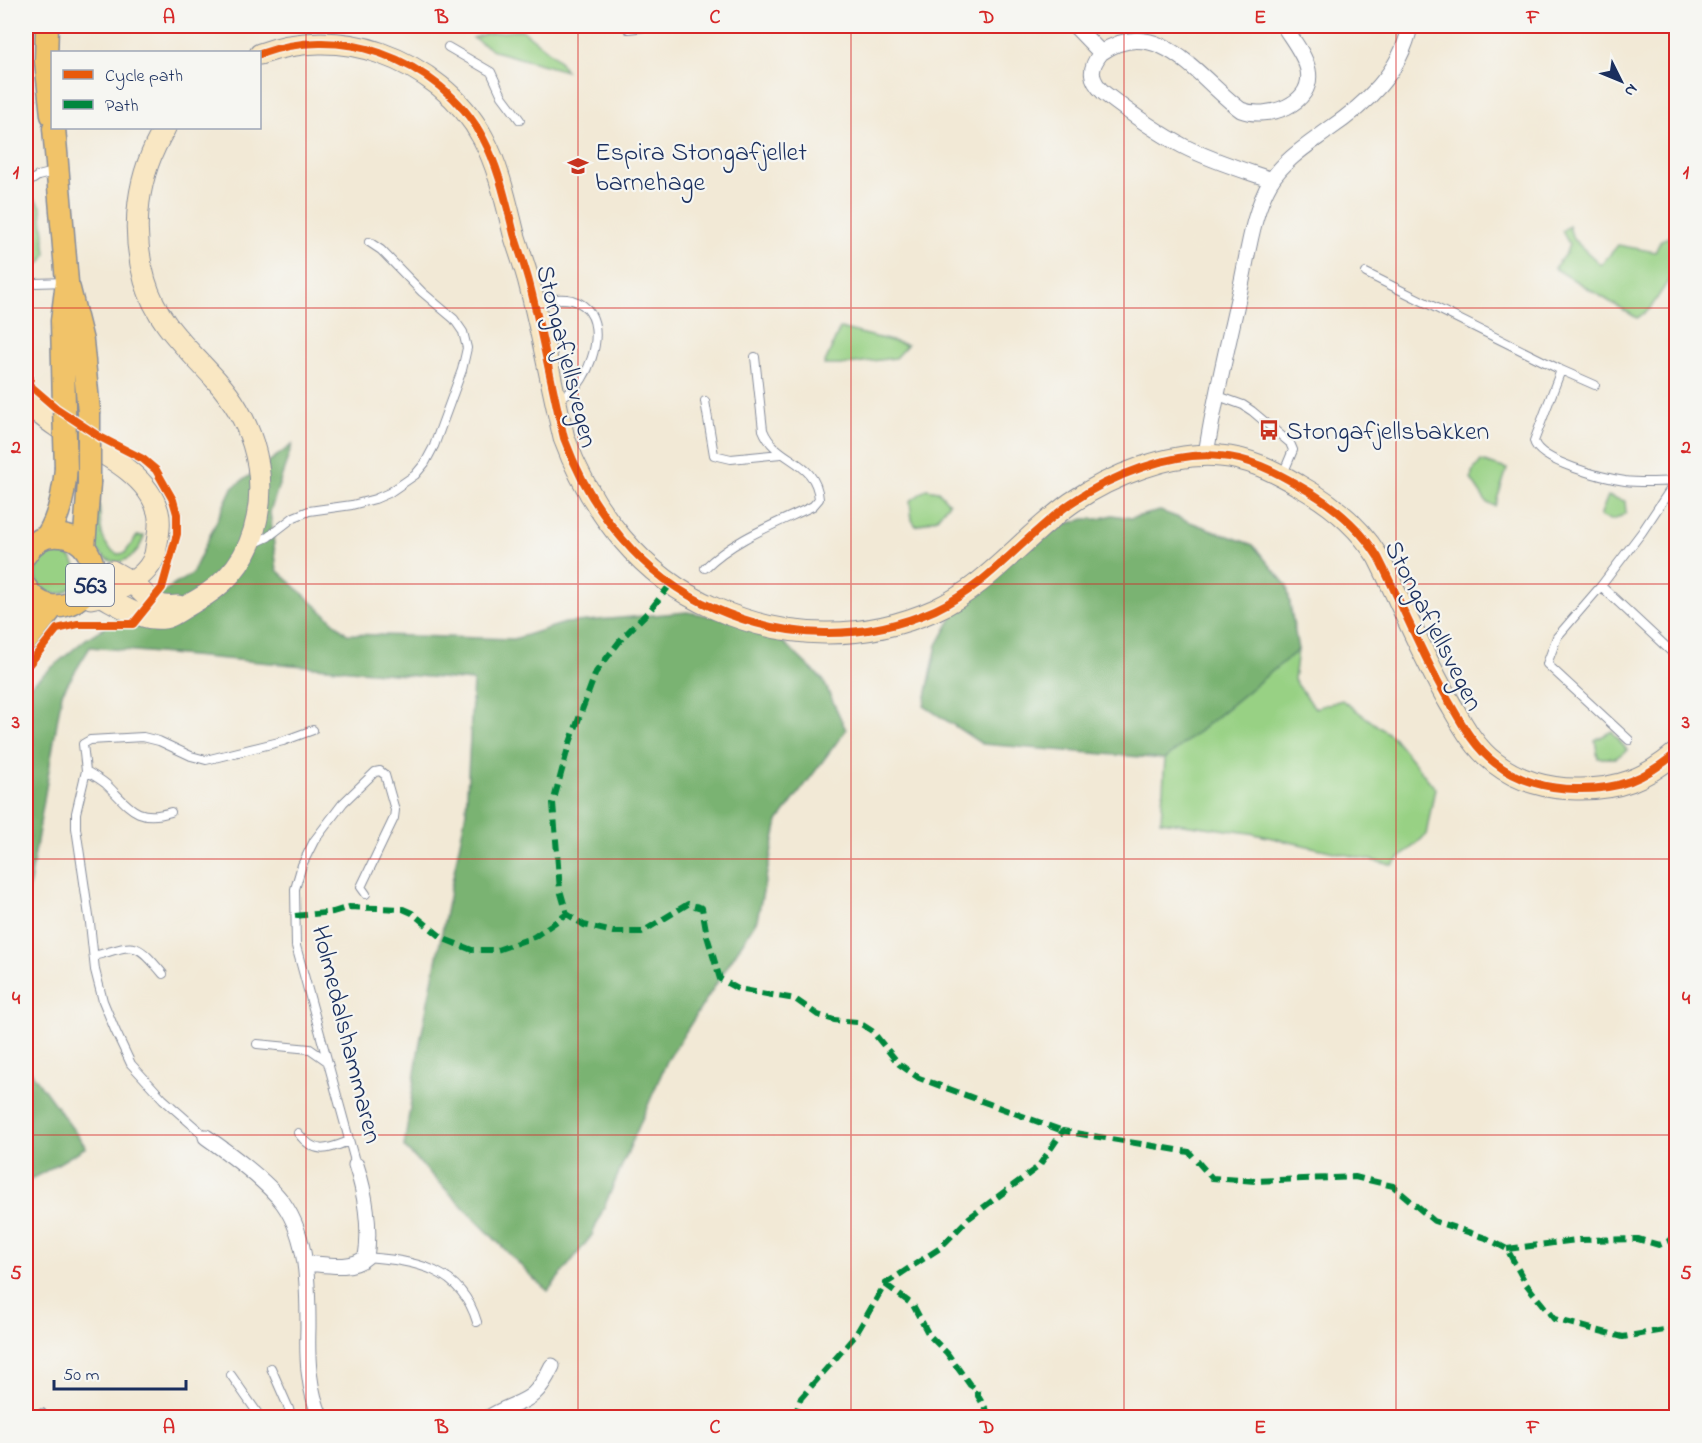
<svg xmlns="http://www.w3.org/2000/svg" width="1702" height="1443" viewBox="0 0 1702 1443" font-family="'Indie Flower',sans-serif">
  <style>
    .green { fill: #98d184; stroke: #5a8071; stroke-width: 1.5 }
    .forest { fill: #7ab372; stroke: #4a7168; stroke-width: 1.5 }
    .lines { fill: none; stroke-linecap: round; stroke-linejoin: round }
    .lane-casing { stroke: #868c9a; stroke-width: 10 }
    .street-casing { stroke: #868c9a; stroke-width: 17 }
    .secondary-casing { stroke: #868c9a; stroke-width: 23 }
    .primary-casing { stroke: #868c9a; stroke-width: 25 }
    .lane { stroke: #fff; stroke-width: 8 }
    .street { stroke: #fff; stroke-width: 15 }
    .secondary { stroke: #f9e7c3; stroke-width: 21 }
    .primary { stroke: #f1c369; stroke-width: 22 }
    .primary-bridge-casing { stroke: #868c9a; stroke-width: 25; stroke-linecap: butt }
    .primary-bridge { stroke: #f1c369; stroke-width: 22 }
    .quiet { stroke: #00873e; stroke-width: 6; stroke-dasharray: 12 6; stroke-linecap: butt }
    .cycleway-casing { stroke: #f6f6f2; stroke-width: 11 }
    .cycleway { stroke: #e8590c; stroke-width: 8 }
    .grid { fill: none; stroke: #d62828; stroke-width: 1.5; stroke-opacity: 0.55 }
    .labels { text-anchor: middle; stroke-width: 4.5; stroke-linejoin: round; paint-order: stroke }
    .shield { fill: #f6f6f2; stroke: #5d6b8a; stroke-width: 1.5 }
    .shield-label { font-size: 24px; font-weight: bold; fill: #1b2f5e }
    .poi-label { font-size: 26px; fill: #1b2f5e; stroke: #f6f6f2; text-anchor: start }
    .street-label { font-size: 26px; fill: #1b2f5e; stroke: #f6f6f2 }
    .neatline { fill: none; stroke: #d62828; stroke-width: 2 }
    .grid-label { font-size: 20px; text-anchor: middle; font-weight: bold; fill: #d62828 }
  </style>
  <rect width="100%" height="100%" fill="#f6f6f2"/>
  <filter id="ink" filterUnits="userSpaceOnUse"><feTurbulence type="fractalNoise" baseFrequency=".0167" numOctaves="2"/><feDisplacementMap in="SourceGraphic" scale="12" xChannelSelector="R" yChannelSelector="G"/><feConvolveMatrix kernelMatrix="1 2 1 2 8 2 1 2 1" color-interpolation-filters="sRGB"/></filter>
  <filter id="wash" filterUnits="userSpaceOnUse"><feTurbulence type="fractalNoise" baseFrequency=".008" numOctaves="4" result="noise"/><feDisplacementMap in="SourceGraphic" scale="24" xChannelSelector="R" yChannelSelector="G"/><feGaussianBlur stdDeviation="1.35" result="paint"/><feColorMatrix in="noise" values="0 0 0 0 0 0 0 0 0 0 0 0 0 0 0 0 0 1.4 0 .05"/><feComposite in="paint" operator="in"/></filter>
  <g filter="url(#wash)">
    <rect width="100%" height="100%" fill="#f2e9d6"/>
    <!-- green -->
    <path class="green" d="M522,30l35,28 9,13 -72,-20 -21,-13 13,-4z
      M35,200l6,6 5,48 -4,8 -7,4 -7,-3 -2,-4 1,-51 4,-7z
      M1569,226l4,13 28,26 17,-20 37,7 6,-12 13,-5 2,4 -4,9 4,3v23l-7,6 -19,29 -13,9 -83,-50 12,-15 3,-9 -7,-13z
      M840,328l67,17 -12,13 -55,7h-16z
      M1481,461l26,8 -12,37 -8,-3 -16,-24 1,-7z
      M927,489l11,2 11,12 -12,15 -21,8 -4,-6 -2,-19z
      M97,491c6,21 -3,53 21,63l7,-1 12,-17h7c-7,26 -34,37 -49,10z
      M1608,496l17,5 1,12c-13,7 -12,10 -26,3z
      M35 573a21 21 0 1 1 42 0a21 21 0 1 1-42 0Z
      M1298,650l-4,30 21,28 27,-8 51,37 42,51 -9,47 -34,30 -142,-32 -89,-12 4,-62z
      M1612,731l15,19 -11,8h-18l-3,-18z"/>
    <!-- forest -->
    <path class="forest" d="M292,445l-22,67 7,58 70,64 167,5 51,-16 122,-11 78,13 58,55 23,50 -68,91 -21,99 -90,141 -75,174 -44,56 -14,-12 -130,-132 15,-100 47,-235 7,-131 -383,-34 -28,46 -36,213v-217l61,-51 105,-64 40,-86z
      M1160,511l93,34 34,41 11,64 -133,109 -183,-15 -58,-38 13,-61 33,-59 88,-60 27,-7h14l13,-4 19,3z
      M26,1065l60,82 -55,33 -5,-3z"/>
  </g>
  <g filter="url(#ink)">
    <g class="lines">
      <!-- lane casing -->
      <g class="lane-casing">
        <path id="lane" d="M627,26l1,3 26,-3
          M479,27l1,-1
          M448,47l43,25 11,24 18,24
          M26,184l12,-8 16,-4
          M1366,273l195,97 -27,71c5,21 71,37 91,40 17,2 34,1 51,0
          M26,281l9,2 31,-1
          M535,302c11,-2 25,-5 37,-2 35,10 25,56 10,79 -5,9 -16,15 -24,21
          M1561,370l34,15
          M1218,396l25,9 9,6 38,32 3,7 -10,24
          M705,401l9,54 17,4 50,-5
          M255,543l13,-6 26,-20 15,-6 43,-6 23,-6 14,-6 26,-18 10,-12 9,-17 28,-76 5,-22 -4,-16 -9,-13 -32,-27 -41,-42 -12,-8
          M705,568c29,-29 71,-44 108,-62l6,-7c-3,-40 -43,-36 -56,-69l-8,-73
          M1601,586l75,70
          M1629,740l-82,-76 10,-27 44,-51 41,-54 34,-51
          M86,771c7,4 14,8 20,13 23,22 30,39 65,28
          M94,956c41,-11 40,-17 69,18
          M257,1044l53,5 17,12
          M298,1133c17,22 28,17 51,8
          M206,1137l-43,-38 -32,-35 -16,-34 -12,-29 -8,-31 -5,-47 -14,-95v-15l10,-42 -3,-27 7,-4 53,-3 16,4 32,15 15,4 77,-19 30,-11
          M356,1165l-60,-219 -1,-57 7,-24 12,-24 29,-38 32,-31 5,-1 5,4 10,35 -1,8 -33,69 5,7
          M366,1257c50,4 95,11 111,65
          M271,1368l22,50
          M231,1375l30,43
          M36,1418l6,-5"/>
      </g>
      <!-- street casing -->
      <g class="street-casing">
        <path id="street" d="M1075,26l26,27c-12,15 -12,26 3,40 26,20 52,39 81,54 28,14 58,23 87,33
          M1101,53c57,-41 100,28 140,57 25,10 74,-5 67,-40 -3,-15 -16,-31 -24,-44
          M1206,455c8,-55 22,-110 34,-165 8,-35 12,-77 31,-109 14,-22 37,-36 57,-51 37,-25 73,-58 82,-104
          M206,1137c24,17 60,43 77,66 25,35 25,83 25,124 -1,31 0,62 13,91
          M305,1263c19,1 46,8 61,-6 5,-29 -1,-65 -10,-92
          M488,1418c34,-21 44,-10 64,-52"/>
      </g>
      <!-- secondary casing -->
      <g class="secondary-casing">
        <path id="secondary" d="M260,54c38,-14 81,-15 120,-1 43,15 82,45 103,85 16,30 23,64 31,96 5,17 12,35 16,52 13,51 22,102 34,152 27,73 78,139 150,170 72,32 149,34 221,2 54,-25 88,-73 136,-107 39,-27 101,-52 149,-47 29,2 54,15 78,29 33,18 60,40 80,72 25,49 45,101 73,148 12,21 24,43 44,58 23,18 53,26 81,26 42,1 69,-10 100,-36
          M26,403c10,8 21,17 33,25 33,21 88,42 99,84 3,11 0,25 -2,36 -2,28 -40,46 -65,50
          M112,571c7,4 15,8 21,13 16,13 20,25 45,22
          M102,596c19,10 47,29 68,20 9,-4 16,-10 24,-14 34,-18 56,-46 63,-84 10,-52 -7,-100 -41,-138 -29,-33 -58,-55 -71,-99 -15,-52 -8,-107 20,-153"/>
      </g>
      <!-- primary casing -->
      <g class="primary-casing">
        <path id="primary" d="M47,26l-1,35 6,54
          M54,128l13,154 -5,39 2,86
          M69,289l13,52 7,71
          M47,536c13,-20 17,-44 19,-68
          M84,547l5,-64
          M26,554c7,-12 19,-20 34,-18 11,0 21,6 27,15 25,41 -36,79 -61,37
          M26,641l27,-34"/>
      </g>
      <!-- lane -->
      <use href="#lane" class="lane"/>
      <!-- street -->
      <use href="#street" class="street"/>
      <!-- secondary -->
      <use href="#secondary" class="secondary"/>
      <!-- primary -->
      <use href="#primary" class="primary"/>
      <!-- primary-bridge casing -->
      <g class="primary-bridge-casing">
        <path id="primary-bridge" d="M64,407l2,61
          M89,412v71"/>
      </g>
      <!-- primary-bridge -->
      <use href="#primary-bridge" class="primary-bridge"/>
      <!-- quiet -->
      <path class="quiet" d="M670,585l-19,24 -28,28 -27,35 -28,76 -15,55 7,87 7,24 17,11 29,7h29l46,-28 14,4 5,28 13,43 18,10 57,10 23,16 16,5 24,2 14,9 27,33 20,14 144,53
        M295,916l38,-4 16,-5 54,2 9,4 32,26 28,11h25l37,-13 33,-23
        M1507,1249l70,-9 61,-1 21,6 10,-4 7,-9
        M885,1284l28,21 16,30 18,18 23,32 8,5v6l11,18 4,-1 5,5
        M794,1418l7,-20 54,-62 30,-52 55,-36 29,-30 69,-51 25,-36 126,21 23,26 44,3 99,-4 38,9 41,35 52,17 21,11 19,35 28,35 69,18 53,-9"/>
      <!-- cycleway casing -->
      <g class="cycleway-casing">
        <path id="cycleway" d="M260,54c38,-14 81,-15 120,-1 43,15 82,45 103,85 16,30 23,64 31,96 5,17 12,35 16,52 13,51 22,102 34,152 27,73 78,139 150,170 72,32 149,34 221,2 54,-25 88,-73 136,-107 39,-27 101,-52 149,-47 29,2 54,15 78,29 33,18 60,40 80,72 25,49 45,101 73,148 12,21 24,43 44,58 23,18 53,26 81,26 42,1 69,-10 100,-36
          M26,365l4,14 -3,4 29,25 44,29 43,22 13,11 17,30 4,14v20l-15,54 -29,36h-55l-21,5 -31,39"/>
      </g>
      <!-- cycleway -->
      <use href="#cycleway" class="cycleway"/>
    </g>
  </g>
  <!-- grid -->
  <path class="grid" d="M306,26v1392M578,26v1392M851,26v1392M1124,26v1392M1396,26v1392M26,308h1650M26,584h1650M26,859h1650M26,1135h1650"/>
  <!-- icons -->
  <defs>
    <g id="school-bare" transform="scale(1.62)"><path d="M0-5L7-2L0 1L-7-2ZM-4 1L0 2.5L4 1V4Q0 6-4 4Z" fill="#c8321e" stroke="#f6f6f2" stroke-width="2.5" paint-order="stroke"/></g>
    <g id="bus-bare" transform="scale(1.62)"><path d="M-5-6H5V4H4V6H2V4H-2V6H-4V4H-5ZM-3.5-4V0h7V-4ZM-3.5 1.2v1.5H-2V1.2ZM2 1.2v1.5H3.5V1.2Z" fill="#c8321e" stroke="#f6f6f2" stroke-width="2.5" paint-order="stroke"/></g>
  </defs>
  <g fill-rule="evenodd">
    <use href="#school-bare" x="578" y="166"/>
    <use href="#bus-bare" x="1269" y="430"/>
  </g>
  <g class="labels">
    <!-- shield labels -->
    <rect class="shield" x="66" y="564" width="48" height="42" rx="4.5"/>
    <g class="shield-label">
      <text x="90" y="593">563</text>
    </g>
    <!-- poi labels -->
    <g class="poi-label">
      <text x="595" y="160">Espira Stongafjellet<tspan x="595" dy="30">barnehage</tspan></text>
      <text x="1286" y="439">Stongafjellsbakken</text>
    </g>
    <!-- street labels -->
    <g class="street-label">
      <text transform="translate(568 356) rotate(76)" y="9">Stongafjellsvegen</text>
      <text transform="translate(1435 625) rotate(63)" y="9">Stongafjellsvegen</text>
      <text transform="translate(348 1034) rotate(76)" y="9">Holmedalshammaren</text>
    </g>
  </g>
  <!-- margin -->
  <rect width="1702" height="1443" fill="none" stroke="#f6f6f2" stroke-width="66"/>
  <!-- legend -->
  <rect x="51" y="51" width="210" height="78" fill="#f6f6f2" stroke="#9ea6b7" stroke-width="1.5"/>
  <rect x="63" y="70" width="30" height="9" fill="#e8590c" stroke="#9ea6b7" stroke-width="1.5"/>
  <text x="105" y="81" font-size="18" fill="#1b2f5e">Cycle path</text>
  <rect x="63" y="100" width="30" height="9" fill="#00873e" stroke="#9ea6b7" stroke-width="1.5"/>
  <text x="105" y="111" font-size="18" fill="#1b2f5e">Path</text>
  <!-- north arrow -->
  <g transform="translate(1621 81) rotate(133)" stroke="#f6f6f2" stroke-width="4.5" paint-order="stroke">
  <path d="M0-4.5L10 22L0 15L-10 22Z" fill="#1b2f5e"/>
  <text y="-9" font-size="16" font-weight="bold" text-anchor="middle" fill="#1b2f5e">N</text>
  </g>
  <!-- scale -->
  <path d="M54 1380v9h132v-9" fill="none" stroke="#1b2f5e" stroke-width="3"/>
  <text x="63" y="1380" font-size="18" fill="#1b2f5e" stroke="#f6f6f2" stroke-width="4.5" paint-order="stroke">50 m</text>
  <rect x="33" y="33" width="1636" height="1377" class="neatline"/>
  <g class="grid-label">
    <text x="169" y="23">A</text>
    <text x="442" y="23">B</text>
    <text x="715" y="23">C</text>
    <text x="987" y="23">D</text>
    <text x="1260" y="23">E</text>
    <text x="1533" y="23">F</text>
    <text x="16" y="178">1</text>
    <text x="1686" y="178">1</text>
    <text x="16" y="453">2</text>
    <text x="1686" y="453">2</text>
    <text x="16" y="728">3</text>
    <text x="1686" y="728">3</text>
    <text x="16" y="1004">4</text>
    <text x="1686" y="1004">4</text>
    <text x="16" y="1279">5</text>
    <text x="1686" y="1279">5</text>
    <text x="169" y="1433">A</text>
    <text x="442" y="1433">B</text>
    <text x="715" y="1433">C</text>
    <text x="987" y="1433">D</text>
    <text x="1260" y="1433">E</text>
    <text x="1533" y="1433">F</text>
  </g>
</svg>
